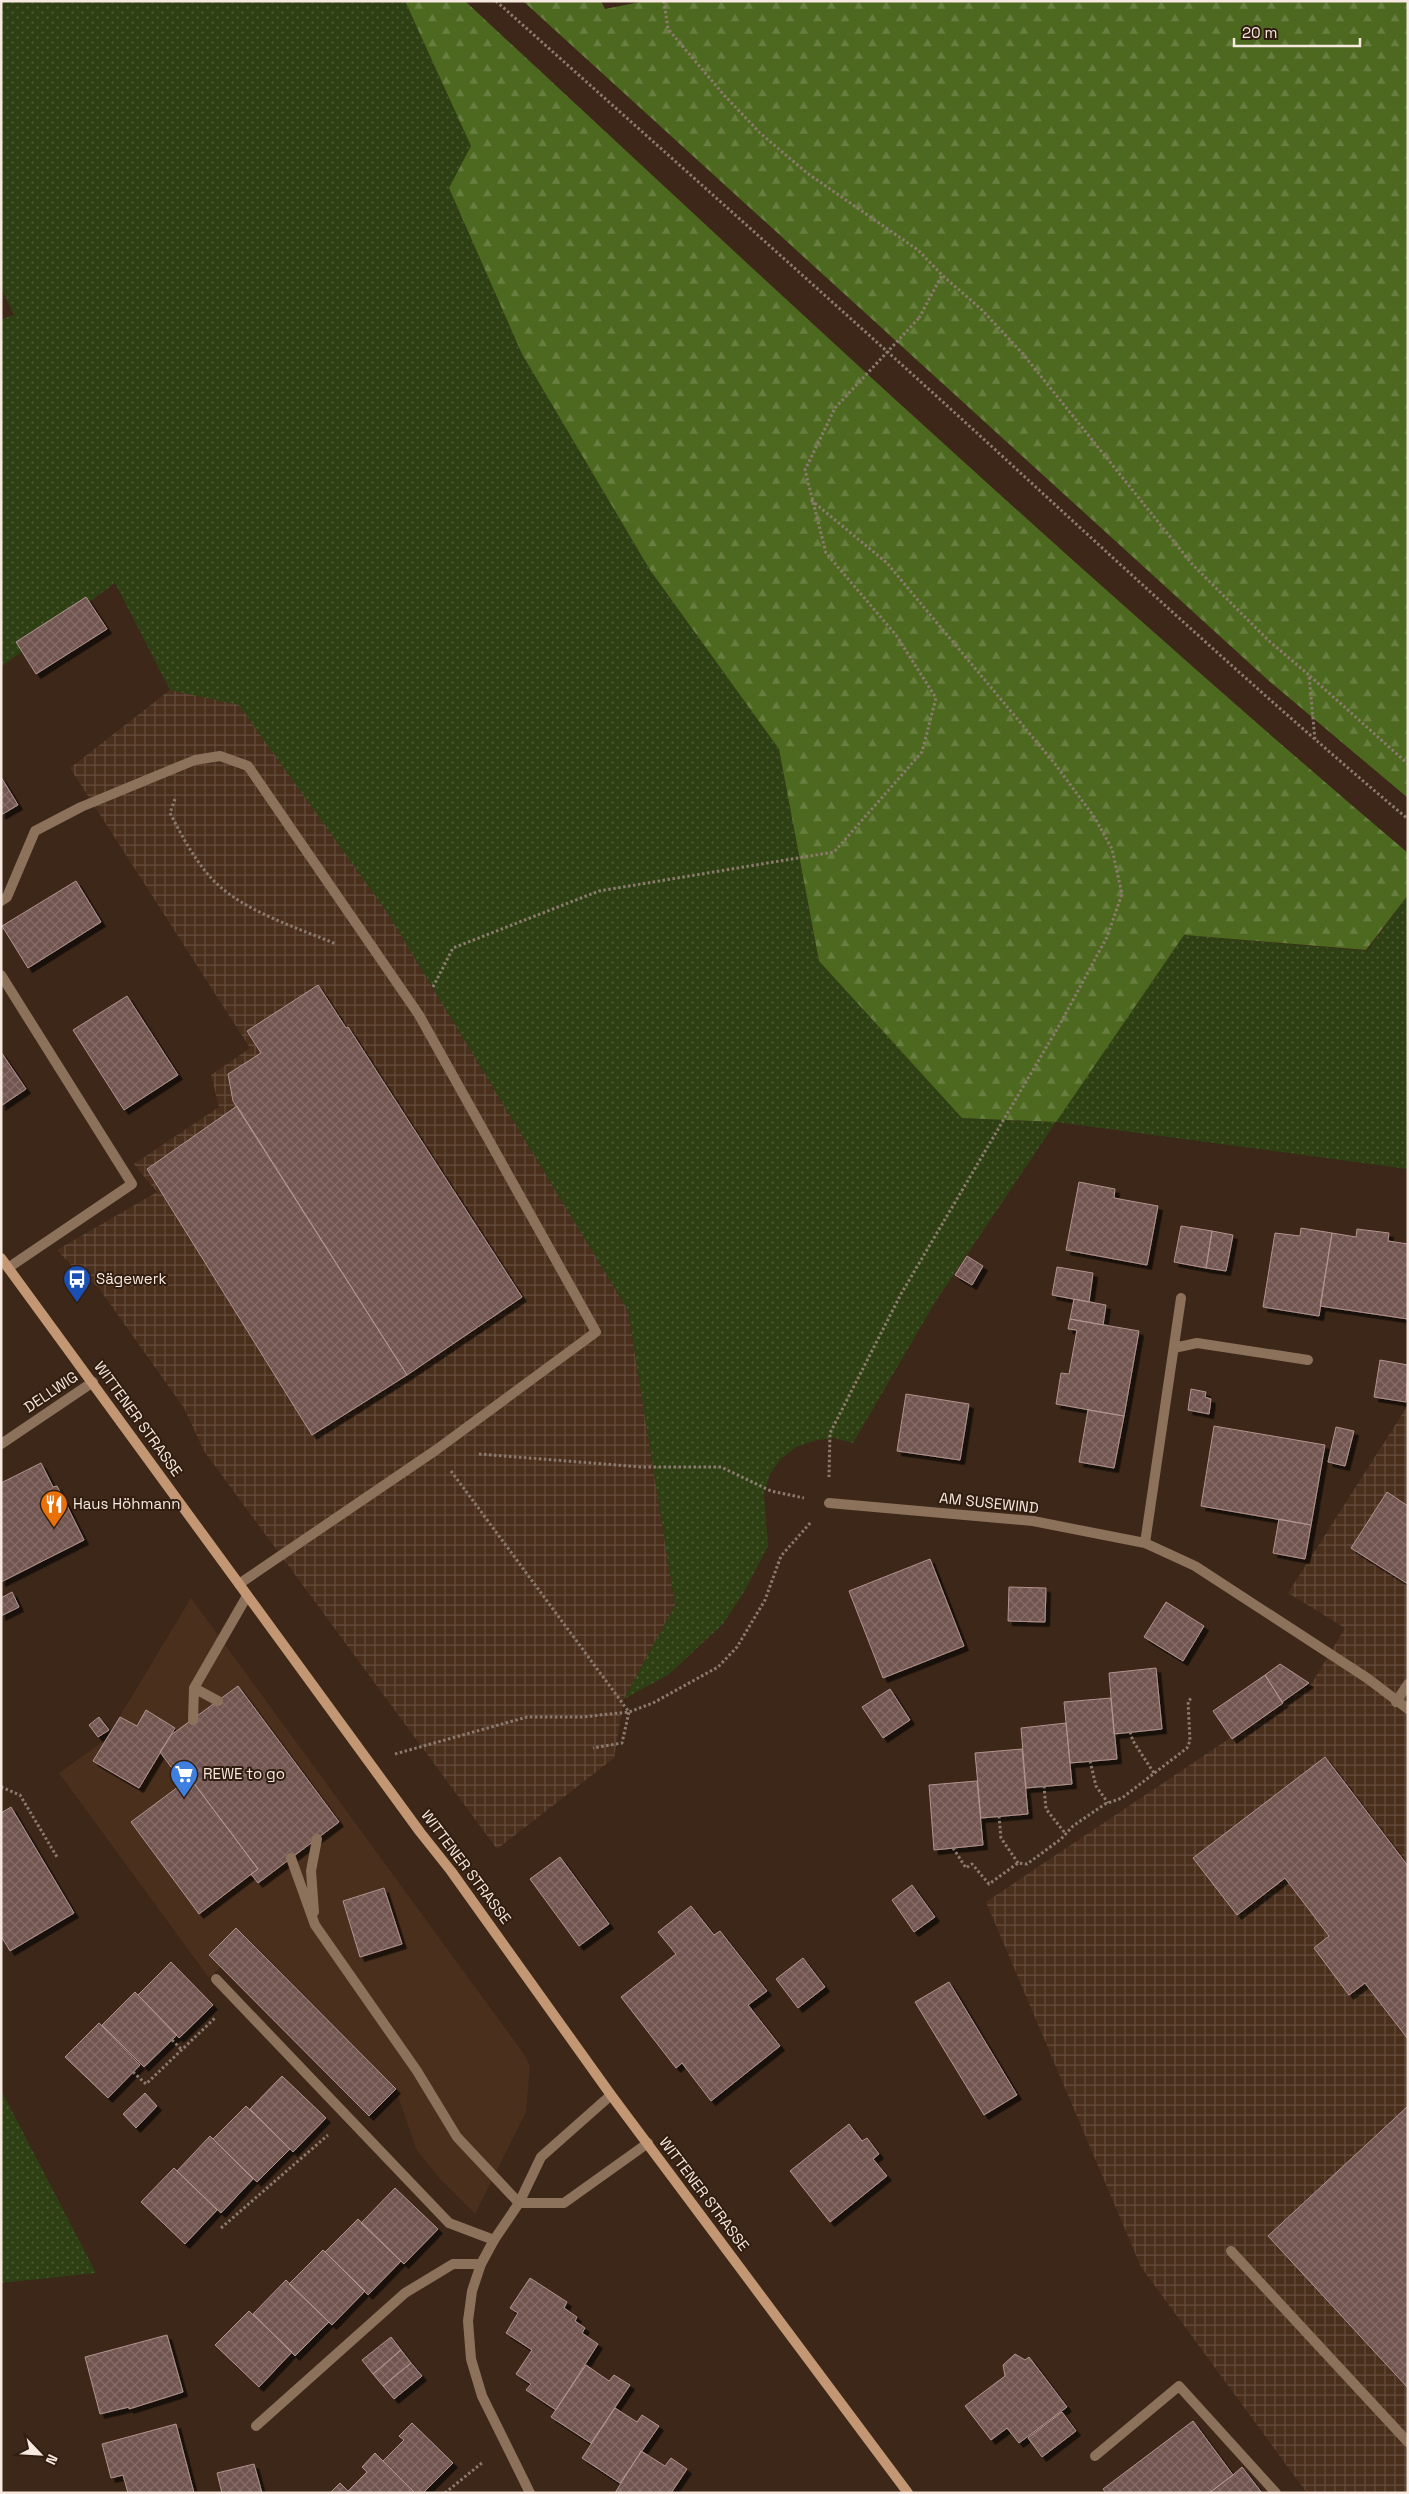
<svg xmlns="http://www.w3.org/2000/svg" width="1409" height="2494" viewBox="0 0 1409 2494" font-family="'Space Grotesk',sans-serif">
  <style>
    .built { fill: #492f1c }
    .industrial { fill: url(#industrial-grid) }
    .grass { fill: url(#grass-dots) }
    .forest { fill: url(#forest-firs) }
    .building { fill: url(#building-cross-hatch); stroke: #b2938e; filter: url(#shadow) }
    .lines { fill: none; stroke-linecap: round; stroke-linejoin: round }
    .path { stroke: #8c7a6e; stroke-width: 3; stroke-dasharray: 2.5 2.5; stroke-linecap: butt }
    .lane { stroke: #8c715b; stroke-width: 10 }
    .street { stroke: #8c715b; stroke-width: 10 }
    .secondary { stroke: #c39773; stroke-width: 10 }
    .path-bridge { stroke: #8c7a6e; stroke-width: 3; stroke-dasharray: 2.5 2.5; stroke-linecap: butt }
    .labels { text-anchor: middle; stroke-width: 4; stroke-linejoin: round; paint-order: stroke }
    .poi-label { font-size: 15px; fill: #f7e9e0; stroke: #311e10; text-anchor: start }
    .street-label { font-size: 15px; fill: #f7e9e0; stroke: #311e10 }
  </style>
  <defs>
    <pattern id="industrial-grid" width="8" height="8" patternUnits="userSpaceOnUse" patternTransform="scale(1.25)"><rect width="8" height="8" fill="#492f1c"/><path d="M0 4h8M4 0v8" fill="none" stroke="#644d3d"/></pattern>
    <pattern id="grass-dots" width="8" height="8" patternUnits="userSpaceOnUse" patternTransform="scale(1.25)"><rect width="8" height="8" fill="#2e4013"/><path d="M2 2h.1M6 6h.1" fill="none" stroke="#4d5c35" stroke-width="1.8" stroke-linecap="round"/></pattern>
    <pattern id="forest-firs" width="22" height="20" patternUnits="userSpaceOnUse" patternTransform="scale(1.25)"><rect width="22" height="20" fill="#4c691f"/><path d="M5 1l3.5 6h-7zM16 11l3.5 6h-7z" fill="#677e3f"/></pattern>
    <pattern id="building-cross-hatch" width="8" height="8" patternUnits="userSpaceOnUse" patternTransform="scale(1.25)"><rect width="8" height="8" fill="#715450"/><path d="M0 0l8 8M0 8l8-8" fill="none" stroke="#866d69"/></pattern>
    <filter id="shadow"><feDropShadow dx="4.5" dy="4.5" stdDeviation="0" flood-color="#0009"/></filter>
  </defs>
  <rect width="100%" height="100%" fill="#3c2719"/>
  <!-- built -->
  <path class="built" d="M191,1598l333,456 6,12 -4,46 -51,102 -34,-34 -25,-31 -20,-59 -147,-150 -40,38 -150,-205 47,-34z"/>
  <!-- industrial -->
  <path class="industrial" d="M170,690l70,13 147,209 241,398 47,295 -51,94 -10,59 -117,91 -293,-398 -20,-43 -86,-121 -27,-22 -14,-15 100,-58 -23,-28 85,-57 -8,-32 39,-27 -180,-280z
    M1408,1405v1088h-101l-166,-226 -155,-365 326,-219 33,-55 -57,-35z"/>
  <!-- grass -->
  <path class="grass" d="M1,1h404l66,145 -22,42 73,166 128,216 129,179 40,212 143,157 93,4 129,-187 183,16 41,-56v274l-352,-47 -122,182 -81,139 -19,-5 -17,2 -21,7 -15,12 -11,15 -6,19 4,53 -24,46 -21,32 -55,51 -44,24 51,-94 -47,-295 -241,-398 -148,-207 -69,-15 -55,-107 -114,84v-348l13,-4 -13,-27z
    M1,2090l95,183 -95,10z"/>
  <!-- forest -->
  <path class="forest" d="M405,1h60c310,289 620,578 943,852v42l-42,55 -182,-15 -128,187 -94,-4 -143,-157 -40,-212 -129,-179 -128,-216 -73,-166 22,-42z
    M523,1h78l4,8 40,-8h763v797l-139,-117z"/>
  <!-- building -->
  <path class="building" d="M86,597l21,32 -71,45 -20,-32z
    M1,777l17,28 -17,10z
    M76,881l25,41 -73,46 -26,-42z
    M318,985l28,43 2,-1 174,270 -115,78 -174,-274 -5,-27 33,-21 -14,-22z
    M127,996l51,79 -54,35 -51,-80z
    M1,1052l25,37 -25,17z
    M237,1106l170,269 -95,60 -165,-266z
    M1079,1182l36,7 -1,9 44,8 -11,59 -81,-15z
    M1181,1226l31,5 -6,37 -32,-6z
    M1301,1228l31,5 -13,83 -56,-9 12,-74 25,3z
    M1357,1229l32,4 -1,8 20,3v75l-88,-13 12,-73 24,4z
    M1212,1231l21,4 -7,36 -20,-3z
    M967,1256l16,10 -11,19 -17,-10z
    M1057,1267l36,6 -4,29 -37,-7z
    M1074,1299l32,6 -3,20 -33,-6z
    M1070,1319l69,12 -15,85 -68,-12 5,-31 8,1 8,-44 -9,-1z
    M1380,1360l28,5 -2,37 -32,-5z
    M1191,1389l15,3 -1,5 6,2 -2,15 -21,-4z
    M906,1394l63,10 -9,56 -63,-9z
    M1088,1410l36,6 -10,52 -35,-6z
    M1214,1426l111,19 -14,80 -110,-19z
    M1336,1427l18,4 -9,35 -17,-4z
    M41,1463l12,24 4,-1 27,54 -83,42v-99z
    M1387,1492l21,14v78l-57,-36z
    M1279,1519l32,6 -6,34 -32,-6z
    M930,1559l34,87 -81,32 -34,-87z
    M1009,1587l37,1 -1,34 -37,-1z
    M12,1592l7,15 -18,9v-18z
    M1166,1602l38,24 -21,35 -39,-24z
    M1280,1664l29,19 -27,19 -17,-27z
    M1156,1668l6,61 -48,5 -5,-61z
    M1265,1675l18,28 -51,36 -19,-28z
    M238,1686l101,136 -81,61 -7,-9 7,-5 -68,-91 -7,5 -23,-31 11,-17z
    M890,1689l20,31 -27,18 -21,-31z
    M1111,1698l6,61 -47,4 -6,-61z
    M146,1710l29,18 -36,60 -46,-27 27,-44 17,9z
    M99,1717l10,13 -11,7 -9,-12z
    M1066,1723l6,61 -46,4 -5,-60z
    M1022,1749l6,65 -47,4 -6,-65z
    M1325,1757l83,109v173l-43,-56 -16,12 -35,-47 15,-12 -44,-58 -48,37 -44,-57z
    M190,1778l68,91 -59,45 -68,-92z
    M977,1781l6,64 -49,5 -5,-65z
    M11,1807l63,106 -64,38 -9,-15v-123z
    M560,1857l49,67 -30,22 -49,-67z
    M912,1885l23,32 -21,15 -22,-32z
    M384,1888l18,56 -42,13 -17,-56z
    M691,1906l23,29 6,-4 47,60 -19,14 32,41 -69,55 -29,-38 -6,5 -55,-71 55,-43 -18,-22z
    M236,1928l160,161 -27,27 -160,-161z
    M803,1958l22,29 -27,21 -22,-29z
    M171,1962l42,43 -34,33 -41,-43z
    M949,1982l68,113 -33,20 -69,-113z
    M135,1992l42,43 -33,32 -42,-42z
    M99,2023l41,42 -32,33 -43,-41z
    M282,2076l44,42 -33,34 -43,-43z
    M145,2093l12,13 -21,22 -13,-14z
    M246,2106l44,43 -33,33 -44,-43z
    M1408,2106v282l-140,-152z
    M849,2124l13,17 5,-3 12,16 -6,5 14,17 -57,46 -40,-51z
    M210,2136l43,43 -32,34 -44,-42z
    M174,2168l43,42 -32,34 -44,-42z
    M395,2188l43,41 -34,35 -43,-41z
    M358,2219l43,42 -33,34 -43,-43z
    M323,2250l42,41 -33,34 -43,-41z
    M530,2278l37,24 -3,6 13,9 -2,4 10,7 -3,5 16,11 -42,66 -30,-20 5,-6 -15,-10 16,-24 -26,-17 12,-20 -8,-5z
    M286,2280l43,42 -34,34 -42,-42z
    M249,2311l43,41 -33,35 -44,-42z
    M167,2335l16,57 -54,17v-2l-29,7 -15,-57z
    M391,2337l10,13 -28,24 -11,-14z
    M401,2350l10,13 -28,23 -10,-12z
    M1015,2354l10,6 4,-3 38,50 -48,36 -12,-15 -16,12 -26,-34 40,-30 -2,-11z
    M411,2363l11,13 -28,23 -11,-13z
    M586,2365l23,16 5,-6 16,10 -39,58 -40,-26z
    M615,2408l22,14 5,-7 17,11 -39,57 -38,-25z
    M1062,2412l14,19 -34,26 -14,-19z
    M1193,2421l40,54 -24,18h-103l-3,-4z
    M412,2423l41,40 -30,30h-8l-32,-32 21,-21 -5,-4z
    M176,2424l18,69h-66l-5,-18 -12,3 -9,-34z
    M641,2451l24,15 6,-8 16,11 -16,24h-56z
    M375,2453l40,40h-65l-2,-2 19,-19 -5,-5z
    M254,2464l8,29h-40l-5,-20z
    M1242,2467l20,26h-53l24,-18z
    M340,2483l10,10h-20z"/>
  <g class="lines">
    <!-- path -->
    <path class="path" d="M496,1c153,137 306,273 458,411 150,137 298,276 454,407
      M664,1l4,28 56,66 36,38 47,40 111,77 24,25 40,35 41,44 169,210 76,76 41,35 6,65
      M919,318l23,-43
      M811,500l76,63 168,201 40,54 17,31 10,45 -15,43 -47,87 -159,270 -71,139 -1,44
      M1310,676l98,88
      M175,799l-5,14c13,25 26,50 46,70 30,29 82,45 120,61
      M433,987l20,-39 146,-57 235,-39 88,-100 14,-54 -40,-63 -70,-82 -21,-83 30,-62
      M479,1454l163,13h79l50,24 33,7
      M451,1471l178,241 -7,31 -29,5
      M1130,1732l3,9 21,32
      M395,1754l132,-37h55l47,-5 24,-9 65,-36 19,-20 28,-47 16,-44 30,-34
      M1090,1761l6,25 12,17
      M1044,1786l2,23 19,24
      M1,1787l19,8 37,62
      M999,1816l2,22 17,25
      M953,1848l13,20 6,-4 17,20 29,-21 9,1 34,-25 12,-13 32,-22 17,-6 65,-50 3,-7 -2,-40 5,-4
      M172,2040l10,10
      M133,2072l13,12 70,-67
      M221,2228l107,-93
      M445,2493l38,-31"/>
    <!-- lane -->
    <path class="lane" d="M1,901l6,-4 28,-66 46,-24 114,-47 25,-4 28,10 171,249 177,317 -160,118 -197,134
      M1,975l131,209 -124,84
      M194,1688l24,13
      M1396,1702l12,-18
      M193,1720l1,-32 53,-92
      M291,1858l24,67 102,146 40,66 62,66
      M314,1912l-3,-41 6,-32
      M216,1979l233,244 45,17
      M1231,2251l177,191
      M256,2426l149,-133 48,-29h28
      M1095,2456l84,-70 97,107"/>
    <!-- street -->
    <path class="street" d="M1174,1348l23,-5 111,17
      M1,1444l92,-62
      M829,1503l204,18 112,22 50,23 172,112 41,31
      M1145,1543l36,-245
      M519,2203h45l84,-60
      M530,2493l-48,-97 -11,-37 -3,-38 4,-30 9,-27 13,-24 25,-37 22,-46 70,-62"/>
    <!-- secondary -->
    <path class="secondary" d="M1,1258l419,574 31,39 160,224 297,398"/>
    <!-- path-bridge -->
    <path class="path-bridge" d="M835,408l84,-90"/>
  </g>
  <!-- icons -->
  <defs>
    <g id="bus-pin" transform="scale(1.4375)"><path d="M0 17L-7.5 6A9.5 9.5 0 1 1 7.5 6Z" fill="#1a4fb4" stroke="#311e10"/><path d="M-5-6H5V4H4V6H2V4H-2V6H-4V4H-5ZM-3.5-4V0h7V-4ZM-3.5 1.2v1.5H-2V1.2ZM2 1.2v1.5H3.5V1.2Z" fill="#fff"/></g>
    <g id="restaurant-pin" transform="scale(1.4375)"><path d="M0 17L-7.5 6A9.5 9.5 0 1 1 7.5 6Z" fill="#e8710a" stroke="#311e10"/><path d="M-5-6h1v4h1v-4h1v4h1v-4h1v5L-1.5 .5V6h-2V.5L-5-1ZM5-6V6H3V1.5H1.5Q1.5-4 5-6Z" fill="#fff"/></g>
    <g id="supermarket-pin" transform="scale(1.4375)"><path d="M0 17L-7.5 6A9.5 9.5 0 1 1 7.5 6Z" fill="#3f7fe0" stroke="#311e10"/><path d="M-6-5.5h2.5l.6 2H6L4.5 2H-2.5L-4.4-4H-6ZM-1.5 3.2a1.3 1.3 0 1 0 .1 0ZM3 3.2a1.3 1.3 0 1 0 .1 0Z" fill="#fff"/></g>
  </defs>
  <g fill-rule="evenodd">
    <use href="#bus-pin" x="77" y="1279"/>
    <use href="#restaurant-pin" x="54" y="1504"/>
    <use href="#supermarket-pin" x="184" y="1774"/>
  </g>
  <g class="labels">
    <!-- poi labels -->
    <g class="poi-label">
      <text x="96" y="1284">Sägewerk</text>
      <text x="73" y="1509">Haus Höhmann</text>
      <text x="203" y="1779">REWE to go</text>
    </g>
    <!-- street labels -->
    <g class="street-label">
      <text transform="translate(51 1392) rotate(-34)" y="5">DELLWIG</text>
      <text transform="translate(138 1419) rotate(54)" y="5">WITTENER STRASSE</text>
      <text transform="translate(989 1503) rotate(6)" y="5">AM SUSEWIND</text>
      <text transform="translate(466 1867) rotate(53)" y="5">WITTENER STRASSE</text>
      <text transform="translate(704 2194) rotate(53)" y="5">WITTENER STRASSE</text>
    </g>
  </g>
  <!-- border -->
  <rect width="1409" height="2494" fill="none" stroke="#f7e9e0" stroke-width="5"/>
  <!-- north arrow -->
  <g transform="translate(40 2454) rotate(115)" stroke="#311e10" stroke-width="4" paint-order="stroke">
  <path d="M0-4L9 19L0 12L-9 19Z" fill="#f7e9e0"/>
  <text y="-8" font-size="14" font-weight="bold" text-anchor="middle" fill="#f7e9e0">N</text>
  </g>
  <!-- scale -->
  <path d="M1234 38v8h126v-8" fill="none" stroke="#f7e9e0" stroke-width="2.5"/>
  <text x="1242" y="38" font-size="15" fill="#f7e9e0" stroke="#311e10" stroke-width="4" paint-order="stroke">20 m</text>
</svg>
